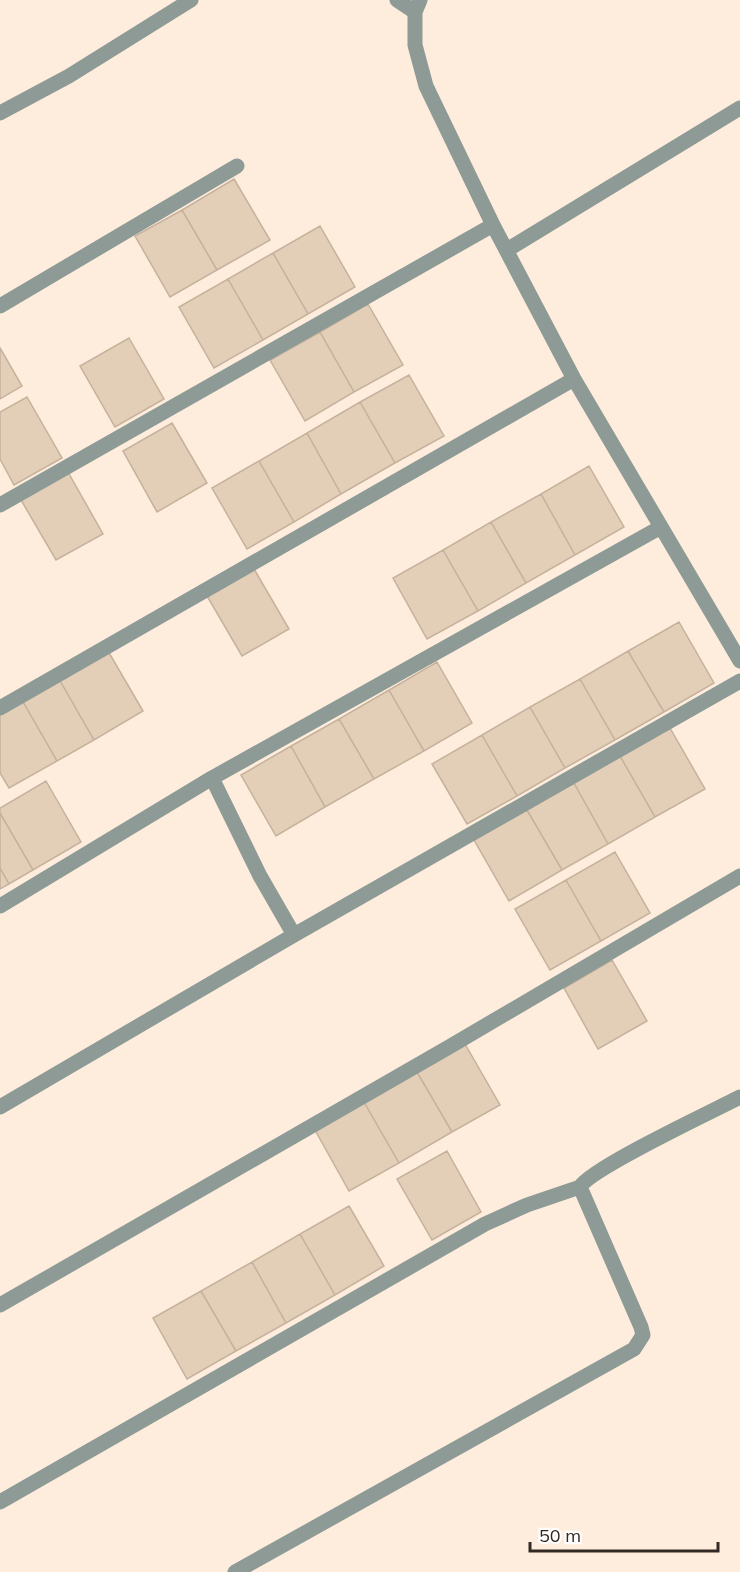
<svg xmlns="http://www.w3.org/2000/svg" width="740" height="1572" viewBox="0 0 740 1572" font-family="Mulish,sans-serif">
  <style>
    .building { fill: #e3ceb8; stroke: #c5b19c; stroke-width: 1.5 }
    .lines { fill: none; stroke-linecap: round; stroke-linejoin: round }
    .minor { stroke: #8d9a95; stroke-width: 15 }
  </style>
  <rect width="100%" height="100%" fill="#feeddc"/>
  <!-- building -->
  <path class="building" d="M234,179l36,61 -53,30 -35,-60z
    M182,210l35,60 -47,27 -35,-61z
    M320,226l35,61 -47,27 -35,-61z
    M273,253l35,61 -45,26 -35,-61z
    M228,279l35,61 -49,28 -35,-61z
    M368,304l35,61 -49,27 -34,-60z
    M320,332l34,60 -49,29 -35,-61z
    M129,338l35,61 -49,28 -35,-61z
    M0,348l22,38 -22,13z
    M409,375l35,61 -49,27 -35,-61z
    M27,397l35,61 -48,27 -14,-26v-47z
    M360,402l35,61 -54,31 -34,-61z
    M172,423l35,60 -50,29 -34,-61z
    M307,433l34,61 -47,28 -35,-61z
    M259,461l35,61 -47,27 -35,-61z
    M589,466l35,61 -49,28 -34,-61z
    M68,472l35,62 -47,26 -35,-60z
    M541,494l34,61 -49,28 -35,-61z
    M491,522l35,61 -48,28 -35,-61z
    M443,550l35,61 -51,28 -34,-61z
    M254,569l35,60 -47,27 -35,-60z
    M679,622l35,61 -50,29 -36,-61z
    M108,651l35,60 -49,29 -35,-61z
    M628,651l36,61 -49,28 -35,-61z
    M437,662l35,61 -48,28 -35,-61z
    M59,679l35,61 -37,21 -35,-61z
    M580,679l35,61 -50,28 -35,-61z
    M389,690l35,61 -50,28 -35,-60z
    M22,700l35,61 -48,27 -9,-15v-60z
    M530,707l35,61 -48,28 -35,-61z
    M339,719l35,60 -49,28 -34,-61z
    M670,728l35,61 -50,28 -35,-61z
    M482,735l35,61 -50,28 -35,-60z
    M291,746l34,61 -49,29 -35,-61z
    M620,756l35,61 -47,27 -34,-61z
    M46,781l35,61 -48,28 -33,-57v-5z
    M574,783l34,61 -46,26 -35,-60z
    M527,810l35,60 -53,31 -35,-61z
    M0,813l33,57 -24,14 -9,-16z
    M615,852l35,61 -49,28 -35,-61z
    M0,868l9,16 -9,5z
    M566,880l35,61 -51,29 -35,-61z
    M612,960l35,61 -49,28 -34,-61z
    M465,1044l35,61 -48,27 -35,-60z
    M417,1072l35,60 -53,31 -35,-61z
    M364,1102l35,61 -50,28 -34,-61z
    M447,1151l34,61 -49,28 -35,-61z
    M349,1206l35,60 -49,29 -35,-61z
    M300,1234l35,61 -49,28 -34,-61z
    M252,1262l34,61 -50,28 -35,-60z
    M201,1291l35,60 -49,28 -34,-61z"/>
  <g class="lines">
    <!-- minor -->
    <path class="minor" d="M397,0l18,12
      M420,0l-5,12v33l11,41 67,139 81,154 166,282
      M0,113l69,-37 122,-76
      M507,250l233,-142
      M0,306l237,-140
      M0,505l493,-280
      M0,708l574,-329
      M212,778l48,98 34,59
      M0,906l212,-128 449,-251
      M0,1107l294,-172 446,-254
      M0,1305l449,-258 291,-171
      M0,1502l485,-278 42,-19 53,-18
      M235,1572l399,-223 9,-14 -2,-8 -61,-140c11,-19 133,-76 160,-90"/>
  </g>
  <!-- scale -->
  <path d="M530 1542v9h188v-9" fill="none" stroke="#322a22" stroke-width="3"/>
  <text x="539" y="1542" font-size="18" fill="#322a22" stroke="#ffffff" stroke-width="4.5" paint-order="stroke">50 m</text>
</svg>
